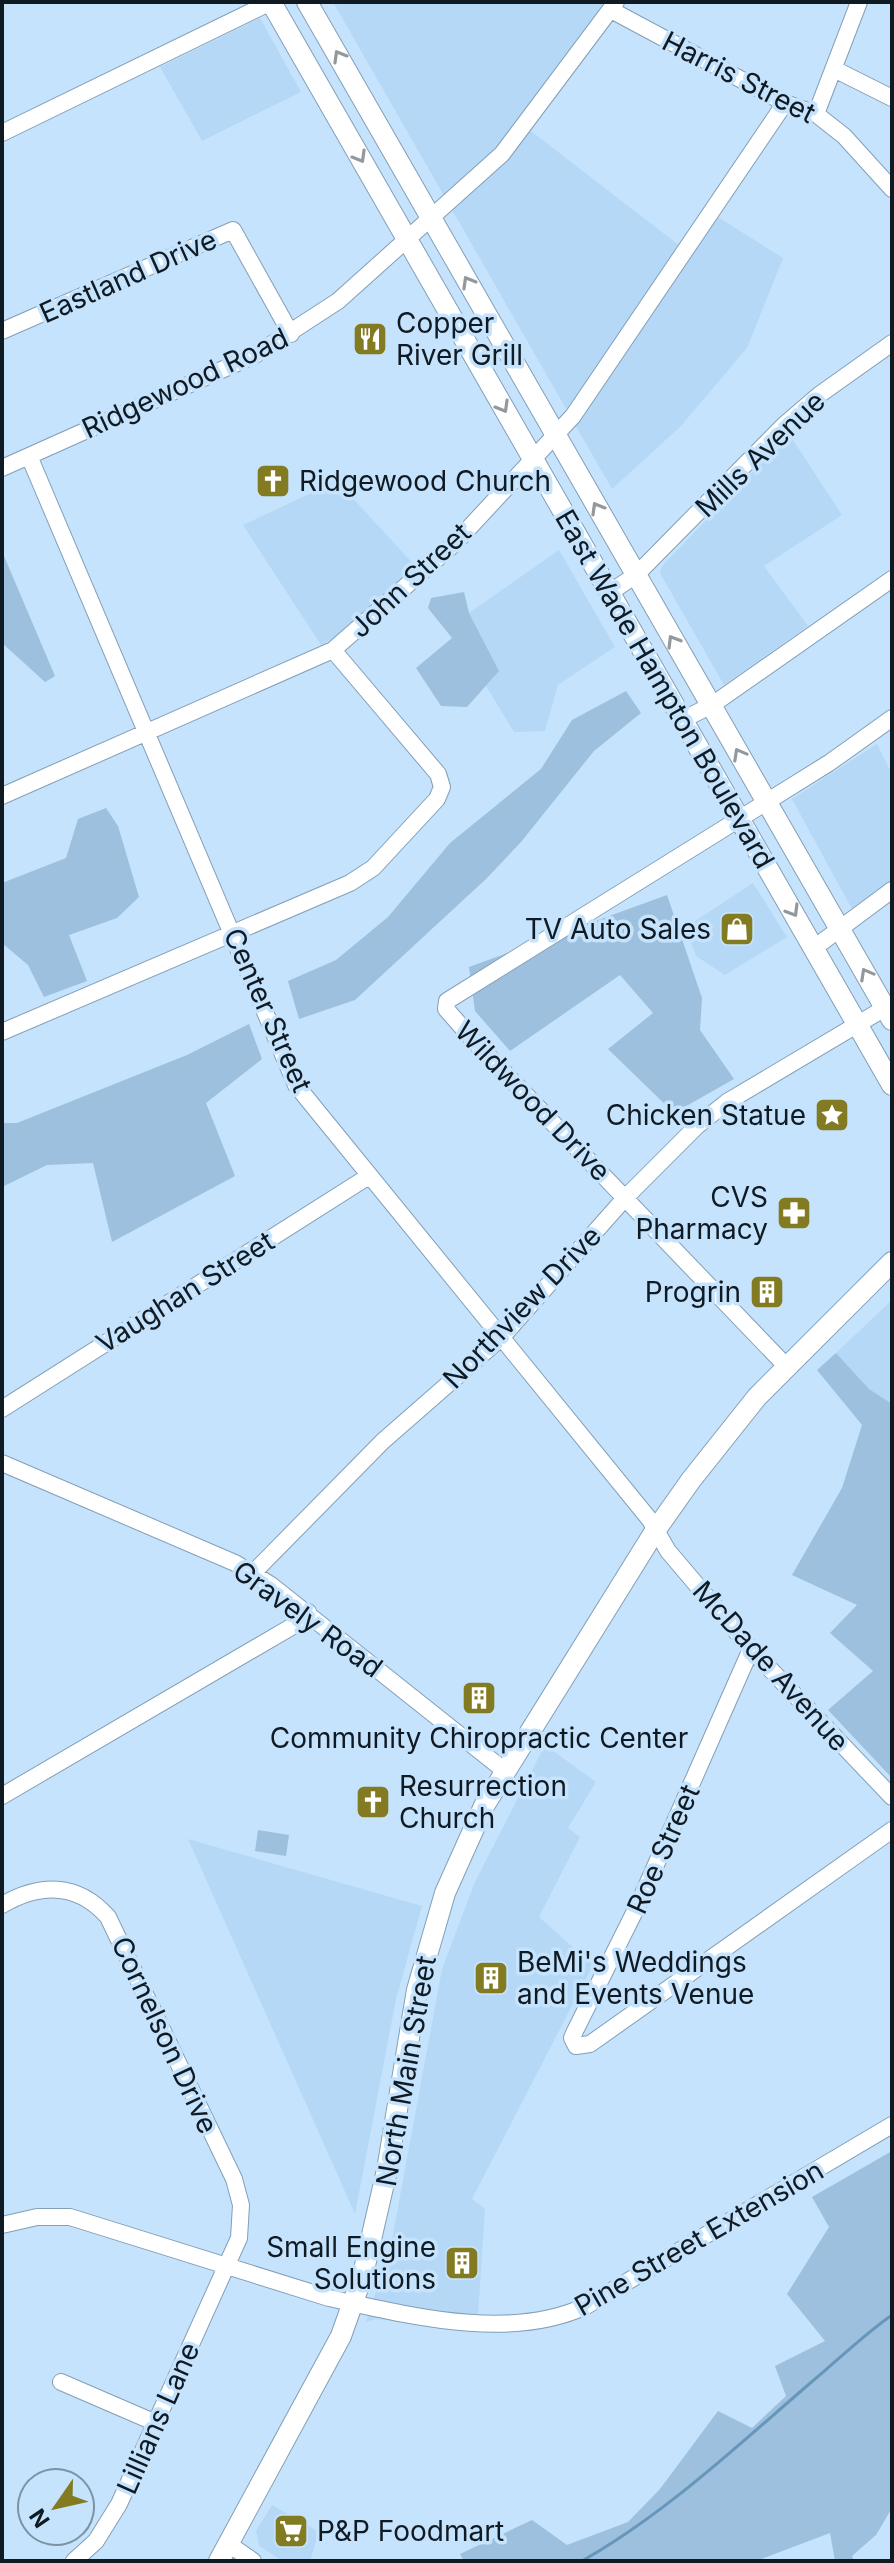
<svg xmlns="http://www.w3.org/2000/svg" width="894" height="2563" viewBox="0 0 894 2563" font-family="Inter,sans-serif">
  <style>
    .built { fill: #b5d8f6 }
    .green { fill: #9cc0dd }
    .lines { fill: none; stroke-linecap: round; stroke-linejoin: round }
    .stream { stroke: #6896bb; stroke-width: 3 }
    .minor-casing { stroke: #839fb7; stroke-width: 18 }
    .major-casing { stroke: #839fb7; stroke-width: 22 }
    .minor { stroke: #fff; stroke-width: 16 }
    .major { stroke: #fff; stroke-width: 20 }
    .oneway { stroke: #93989c }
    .labels { text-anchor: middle; stroke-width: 7; stroke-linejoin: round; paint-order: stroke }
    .street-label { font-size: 28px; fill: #101a23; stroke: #c5e3fc }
    .poi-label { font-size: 28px; fill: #101a23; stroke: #c5e3fc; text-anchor: start }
  </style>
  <rect width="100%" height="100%" fill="#c5e3fc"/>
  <!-- built -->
  <path class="built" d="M333,2h284l-90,126 153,118 25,-37 78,49 -36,90 -67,79 -68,62z
    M260,18l41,74 -99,49 -42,-74z
    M789,434l53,81 -78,51 44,60 -84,59 -64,-112 3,-8z
    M337,481l80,87 -77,67 -19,10 -78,-120z
    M559,550l56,97 -57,38 -13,46 -31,1 -28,-46 13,-15 -30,-58z
    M877,744l15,30v106l-40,29 -60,-110z
    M753,883l34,54 -62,38 -29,-19 -6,-16 5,-19z
    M892,1300v104l-23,-15 -33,-36z
    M545,1745l51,37 -28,46 12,9 -41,80 54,48 -121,234 13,10 -8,121 -102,-11 -9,3 25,-77 51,-276 33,-87z
    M188,1839l234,67 -26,93 -41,215z
    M272,2505l47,27 -9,29h-27l-24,-15 -3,-15z"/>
  <!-- green -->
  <path class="green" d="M4,556l51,120 -10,6 -43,-39z
    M464,592l5,21 30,58 -32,36 -26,-1 -25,-38 36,-30 -24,-30 3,-10z
    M626,691l15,22 -47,38 -73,91 -35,37 -131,121 -56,19 -11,-38 48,-21 52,-43 62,-74 91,-74 31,-49z
    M106,808l12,18 21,71 -22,21 -48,17 18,46 -43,16 -16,-32 -26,-22v-60l64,-25 12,-39z
    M667,895l35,103 -2,32 34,49 -60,34 -66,-64 45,-36 -33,-38 -110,76 -35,-40 -6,-44z
    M249,1024l13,35 -56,44 29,73 -123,66 -19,-79 -46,2 -45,22v-64h15l170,-68z
    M836,1353l33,36 23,15v374l-64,-68 45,-39 -43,-38 27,-28 -65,-30 50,-87 20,-63 -45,-55z
    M258,1830l31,5 -3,21 -31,-5z
    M892,2151v357l-16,27 -24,21 2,5h-19l-5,-28 -74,28h-292l-4,-7 72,-34 35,25 61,-23 32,-33 58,-78 34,17 34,-32 -11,-30 50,-25 -38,-47 42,-67 -17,-30z"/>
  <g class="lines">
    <!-- stream -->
    <path class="stream" d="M582,2561c83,-47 154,-114 226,-176 28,-23 54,-49 84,-70"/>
    <!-- minor casing -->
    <g class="minor-casing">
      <path id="minor" d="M611,10l174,93 31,11 28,22 48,53
        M834,69l58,29
        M816,114l43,-112
        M2,133l269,-131
        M2,331l231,-101 58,104
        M29,456l267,629 354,435 18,31 83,98 141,148
        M2,468l253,-113 83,-54 164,-147 114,-152
        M609,593l27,-18 148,-150 35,-30 73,-52
        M682,720l30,-15 180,-126
        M2,796l331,-146 122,-107 118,-127 212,-313
        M814,948l78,-58
        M2,1032l348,-149 23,-15 64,-69 5,-12 -4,-13 -105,-124
        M786,1366l-310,-323 -30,-34 1,-8 382,-238 63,-45
        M2,1409l367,-233
        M2,1463l233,100 36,22 234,186
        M253,1573l130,-132 119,-104 123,-139 72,-72 30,-24 158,-94
        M751,1649l-112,254 -64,128 -3,7 4,8 14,-2 302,-214
        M2,1796l296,-173 10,-11
        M2,1905c38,-22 75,-23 106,12l126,262 7,26 -2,33 -120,266 -23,37 -22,20
        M2,2225l35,-8h33l259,81c79,17 180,44 257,8l306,-181
        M61,2382l95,41
        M230,2545l23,16"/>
    </g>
    <!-- major casing -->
    <g class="major-casing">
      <path id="major" d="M271,2l621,1083
        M307,2l585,1018
        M219,2561l122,-225 22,-62 24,-104 30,-180 28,-97 39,-87 171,-275 36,-51 66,-83 135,-135"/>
    </g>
    <!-- minor -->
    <use href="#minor" class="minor"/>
    <!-- major -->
    <use href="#major" class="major"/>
  </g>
  <!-- one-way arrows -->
  <defs><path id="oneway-chevron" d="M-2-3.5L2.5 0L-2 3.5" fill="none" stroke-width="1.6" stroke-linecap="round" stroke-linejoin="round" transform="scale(2)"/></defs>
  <g class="oneway">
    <use href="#oneway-chevron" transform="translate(339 56) rotate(-120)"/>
    <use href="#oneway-chevron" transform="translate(360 157) rotate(60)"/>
    <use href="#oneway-chevron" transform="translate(468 282) rotate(-120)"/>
    <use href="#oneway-chevron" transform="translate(503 407) rotate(60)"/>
    <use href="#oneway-chevron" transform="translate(597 508) rotate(-120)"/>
    <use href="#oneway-chevron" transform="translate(673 641) rotate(-121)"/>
    <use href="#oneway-chevron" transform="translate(739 754) rotate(-119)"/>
    <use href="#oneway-chevron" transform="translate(793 911) rotate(59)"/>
    <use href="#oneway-chevron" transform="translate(866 974) rotate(-119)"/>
  </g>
  <!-- icons -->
  <defs>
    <g id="restaurant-square" transform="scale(1.8)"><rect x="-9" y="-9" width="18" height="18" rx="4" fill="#827b21" stroke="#c5e3fc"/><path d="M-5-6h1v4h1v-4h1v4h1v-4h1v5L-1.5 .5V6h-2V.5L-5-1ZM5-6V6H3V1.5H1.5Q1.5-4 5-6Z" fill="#fff"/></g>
    <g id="church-square" transform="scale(1.8)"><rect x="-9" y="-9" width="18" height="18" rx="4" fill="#827b21" stroke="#c5e3fc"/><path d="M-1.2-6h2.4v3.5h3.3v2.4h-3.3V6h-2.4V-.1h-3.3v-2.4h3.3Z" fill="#fff"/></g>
    <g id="shop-square" transform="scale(1.8)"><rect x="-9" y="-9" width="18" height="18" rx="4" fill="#827b21" stroke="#c5e3fc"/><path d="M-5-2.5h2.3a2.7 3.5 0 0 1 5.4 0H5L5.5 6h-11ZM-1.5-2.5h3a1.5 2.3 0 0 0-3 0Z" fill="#fff"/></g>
    <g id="sight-square" transform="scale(1.8)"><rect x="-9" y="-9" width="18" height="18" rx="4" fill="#827b21" stroke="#c5e3fc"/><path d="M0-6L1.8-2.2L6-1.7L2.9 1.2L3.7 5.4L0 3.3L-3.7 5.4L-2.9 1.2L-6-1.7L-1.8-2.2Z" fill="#fff"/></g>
    <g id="pharmacy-square" transform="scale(1.8)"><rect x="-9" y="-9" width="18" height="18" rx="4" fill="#827b21" stroke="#c5e3fc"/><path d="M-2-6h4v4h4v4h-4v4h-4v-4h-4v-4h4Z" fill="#fff"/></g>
    <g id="building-square" transform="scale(1.8)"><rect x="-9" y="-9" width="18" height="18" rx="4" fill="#827b21" stroke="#c5e3fc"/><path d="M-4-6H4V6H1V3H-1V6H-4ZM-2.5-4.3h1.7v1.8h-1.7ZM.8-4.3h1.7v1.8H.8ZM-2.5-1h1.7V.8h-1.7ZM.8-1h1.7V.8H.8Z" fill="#fff"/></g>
    <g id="supermarket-square" transform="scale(1.8)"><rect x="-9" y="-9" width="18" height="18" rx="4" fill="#827b21" stroke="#c5e3fc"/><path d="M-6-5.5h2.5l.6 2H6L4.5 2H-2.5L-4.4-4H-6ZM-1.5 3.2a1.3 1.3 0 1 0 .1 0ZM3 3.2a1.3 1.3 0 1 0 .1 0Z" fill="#fff"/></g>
  </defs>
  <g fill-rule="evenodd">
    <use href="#restaurant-square" x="370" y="339"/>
    <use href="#church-square" x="273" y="481"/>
    <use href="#shop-square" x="737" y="929"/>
    <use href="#sight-square" x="832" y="1115"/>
    <use href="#pharmacy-square" x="794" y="1213"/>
    <use href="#building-square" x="767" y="1292"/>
    <use href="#building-square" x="479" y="1698"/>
    <use href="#church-square" x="373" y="1802"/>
    <use href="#building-square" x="491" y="1978"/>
    <use href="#building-square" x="462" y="2263"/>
    <use href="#supermarket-square" x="291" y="2531"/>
  </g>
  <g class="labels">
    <!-- street labels -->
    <g class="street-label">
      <text transform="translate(739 77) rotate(27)" y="10">Harris Street</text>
      <text transform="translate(128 276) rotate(-24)" y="10">Eastland Drive</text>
      <text transform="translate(185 383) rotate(-25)" y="10">Ridgewood Road</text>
      <text transform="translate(760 454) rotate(-44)" y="10">Mills Avenue</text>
      <text transform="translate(410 580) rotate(-43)" y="10">John Street</text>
      <text transform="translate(665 689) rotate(60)" y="10">East Wade Hampton Boulevard</text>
      <text transform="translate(268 1010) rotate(66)" y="10">Center Street</text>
      <text transform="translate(533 1101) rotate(46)" y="10">Wildwood Drive</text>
      <text transform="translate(185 1292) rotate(-32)" y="10">Vaughan Street</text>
      <text transform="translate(522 1307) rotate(-46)" y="10">Northview Drive</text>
      <text transform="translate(308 1619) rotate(36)" y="10">Gravely Road</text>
      <text transform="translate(771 1666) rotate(48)" y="10">McDade Avenue</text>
      <text transform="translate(663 1849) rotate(-66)" y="10">Roe Street</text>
      <text transform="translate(165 2035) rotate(65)" y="10">Cornelson Drive</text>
      <text transform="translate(406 2071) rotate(-80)" y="10">North Main Street</text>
      <text transform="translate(699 2238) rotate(-30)" y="10">Pine Street Extension</text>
      <text transform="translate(158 2418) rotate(-66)" y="10">Lillians Lane</text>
    </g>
    <!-- poi labels -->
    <g class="poi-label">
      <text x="396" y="333">Copper<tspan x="396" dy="32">River Grill</tspan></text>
      <text x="299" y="491">Ridgewood Church</text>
      <text x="711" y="939" text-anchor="end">TV Auto Sales</text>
      <text x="806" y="1125" text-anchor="end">Chicken Statue</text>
      <text x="768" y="1207" text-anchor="end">CVS<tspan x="768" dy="32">Pharmacy</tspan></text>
      <text x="741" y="1302" text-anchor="end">Progrin</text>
      <text x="479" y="1748" text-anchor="middle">Community Chiropractic Center</text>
      <text x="399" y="1796">Resurrection<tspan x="399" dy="32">Church</tspan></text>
      <text x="517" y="1972">BeMi's Weddings<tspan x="517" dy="32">and Events Venue</tspan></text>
      <text x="436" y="2257" text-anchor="end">Small Engine<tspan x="436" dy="32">Solutions</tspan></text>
      <text x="317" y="2541">P&amp;P Foodmart</text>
    </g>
  </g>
  <!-- border -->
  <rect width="894" height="2563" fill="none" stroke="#101a23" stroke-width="8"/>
  <!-- north arrow -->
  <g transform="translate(56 2507) rotate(236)"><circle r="38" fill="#c5e3fc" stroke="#7d93a5" stroke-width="2"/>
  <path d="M0-6L14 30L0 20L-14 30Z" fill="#827b21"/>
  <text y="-12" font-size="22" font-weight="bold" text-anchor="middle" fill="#101a23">N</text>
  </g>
</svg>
